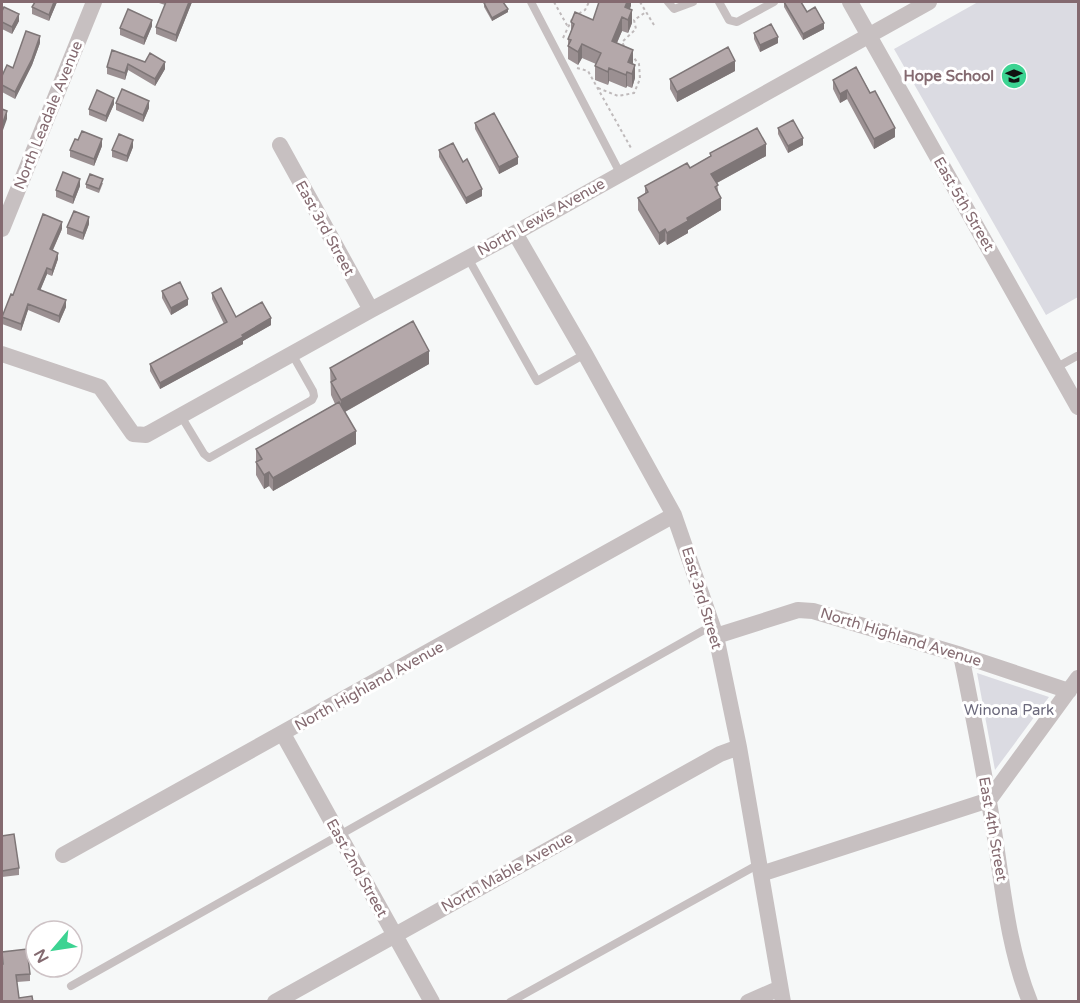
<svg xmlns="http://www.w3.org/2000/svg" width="1080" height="1003" viewBox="0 0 1080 1003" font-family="'Varela Round',sans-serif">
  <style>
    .green { fill: #dbdbe2 }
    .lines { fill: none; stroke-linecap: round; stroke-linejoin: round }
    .path { stroke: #bfbabb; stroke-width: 2; stroke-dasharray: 3 3; stroke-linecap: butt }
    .lane { stroke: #c7c0c1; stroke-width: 8 }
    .street { stroke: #c7c0c1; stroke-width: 16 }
    .wall { fill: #9b9092 }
    .shaded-wall { fill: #7e7677 }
    .building { fill: #b4a8aa; stroke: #7e7677; stroke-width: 1.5 }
    .labels { text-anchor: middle; stroke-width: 6; stroke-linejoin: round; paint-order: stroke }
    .poi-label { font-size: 15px; font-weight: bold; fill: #846a70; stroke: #fff; text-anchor: end }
    .street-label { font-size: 15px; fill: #846a70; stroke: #fff }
    .park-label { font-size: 15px; fill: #6b697c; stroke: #fff }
  </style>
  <rect width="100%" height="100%" fill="#f6f8f8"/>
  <!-- green -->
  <path class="green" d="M978,2h100v295l-32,18 -152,-266z
    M977,673l72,24 -54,73z"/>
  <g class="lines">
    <!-- path -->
    <path class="path" d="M554,2l14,25
      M640,2l14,23
      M563,38l10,-21 12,-7 4,-8
      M624,46l-2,-4 14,-13 -2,-9 12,-8
      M577,68l11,3 43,77
      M598,88l20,8 16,-3 6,-14 -1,-15 -6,-7"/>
    <!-- lane -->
    <path class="lane" d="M531,2l89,171
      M668,2l6,7 19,-7
      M719,2l10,18 8,2 37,-20
      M468,258l69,123 48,-27
      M1057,367l20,-11
      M181,416l23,38 5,4 103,-58 2,-4 -1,-5 -21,-37
      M71,986l642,-361
      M510,1002l249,-138"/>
    <!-- street -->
    <path class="street" d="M850,2l228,405
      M280,145l91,165
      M2,229l92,-227
      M515,233l70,121 89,161 42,121 23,111 44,255
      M2,354l98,33 33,47 13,1 225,-125 144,-77 414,-231
      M716,636l82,-26 15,1 148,44 108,36
      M961,655c12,59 23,117 33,176 9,58 14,116 36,171
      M283,734l149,268
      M63,855l611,-340
      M761,874l228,-74 89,-122
      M275,1002l445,-248 19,-7
      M748,1002l32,-14"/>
  </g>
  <!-- wall -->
  <path class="wall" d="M57,2l-8,19 -17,-7v-7z
    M156,2h36l-16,40 -20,-8v-7l9,-22z
    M631,2l-1,7 2,14 -4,10 -6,-2 -5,12 16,21 2,14 -3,10 -5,-2 -1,2 -17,-7 -1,4 -13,-5v-14l1,-2 -14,-6 -4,7 -10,-6v-20l3,-8v-9l22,-2z
    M784,2l23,10 17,17 -21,11 -19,-33z
    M484,3l24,9 -16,9 -8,-14z
    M2,11l17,10 -7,13 -10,-5z
    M152,26l-8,19 -24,-10v-7z
    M754,33l24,10 -18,9 -6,-13z
    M40,43l-8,22 -17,34 -13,-7v-16l11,-8z
    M112,50l53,19 -10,17 -27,-16 -3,10 -18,-6v-7z
    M856,67l39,70 -21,12 -27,-50 -7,4 -7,-14v-9z
    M735,71l-58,31 -7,-13v-10z
    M116,103l33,5 -6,14 -27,-12z
    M114,104l-8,18 -17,-7v-6z
    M475,123l43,41 -19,10 -24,-45z
    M778,128l25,17 -15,8 -10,-19z
    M102,146l-8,20 -24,-9v-7z
    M133,147l-6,15 -15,-5v-7z
    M439,150l43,46 -16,8 -27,-47z
    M710,153l56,3 -49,27 4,27 -33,20v3l-21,12 -2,-4 -6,4 -21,-35v-12l7,-4v-8l45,-18 20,-12z
    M103,183l-4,10 -13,-5v-4z
    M80,186l-7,18 -17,-7v-7z
    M89,224l-6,16 -16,-6v-7z
    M62,229l-9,21 5,9 -6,17 -5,-2 -7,16 26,17 -7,16 -31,-13 -7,21 -19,-7v-7l11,-22z
    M162,291l26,14 -17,10 -9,-17z
    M212,293l24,24 35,8 -28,16v3l-83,45 -10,-18v-7l74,-40 -12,-25z
    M429,364l-84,48 11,32 -83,47 -4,-5 -5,3 -8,-14v-26l79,-45 -4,-9 -1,-27z
    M2,836l17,32v7l-17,2z
    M2,952l28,22v7l-13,1 2,16 14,4h-31v-38h1z"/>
  <!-- shaded-wall -->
  <path class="shaded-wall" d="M54,2h3l-8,19v-6z
    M189,2h3l-16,40v-7z
    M627,2h4v4l-6,14v-13z
    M508,9v3l-16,9v-3z
    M632,10v13l-4,10v-13z
    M19,14v7l-7,13v-7z
    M622,17v14l-10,23v-13z
    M152,20v6l-8,19v-7z
    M824,23v6l-21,11v-6z
    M40,36v7l-8,22 -17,34v-7z
    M778,37v6l-18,9v-7z
    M582,44v14l-4,7v-13z
    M633,50v13l-4,10 -1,-11z
    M735,61v10l-58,31v-10z
    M165,62v7l-10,17v-7z
    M128,64v6l-3,10v-7z
    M635,65v13l-3,10v-14z
    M609,68v13l-1,4v-13z
    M627,72v14l-1,2v-13z
    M847,90v9l-7,4v-9z
    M114,98v6l-8,18v-6z
    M149,101v7l-6,14v-7z
    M7,111v8l-5,14v-8z
    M895,128v9l-21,12v-10z
    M803,138v7l-15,8v-7z
    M102,139v7l-8,20v-7z
    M133,140v7l-6,15v-6z
    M766,144v12l-55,30v-12z
    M518,157v7l-19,10v-7z
    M80,179v7l-7,18v-7z
    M482,189v7l-16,8v-6z
    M721,198v12l-33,20v3l-21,12v-12l20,-15z
    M89,217v7l-6,16v-7z
    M62,222v7l-12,27v-7z
    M665,229v12l-6,4v-12z
    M58,253v6l-6,17v-6z
    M47,268v6l-9,22v-7z
    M188,299v6l-17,10v-7z
    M66,300v7l-7,16v-7z
    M28,304v6l-7,21v-7z
    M271,318v7l-28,16v3l-83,45v-6z
    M429,351v13l-88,50v-14z
    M356,431v13l-83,47v-13z
    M269,472v14l-5,3v-14z"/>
  <!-- building -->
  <path class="building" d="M35,2h19l-5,13 -17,-8z
    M166,2h23l-13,33 -20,-8z
    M487,2h16l5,7 -16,9 -8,-15z
    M599,2h28l-2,5 7,3 -4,10 -6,-3 -10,24 21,9 -5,12 7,3 -3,9 -5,-2 -1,3 -17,-7 -1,4 -13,-6 6,-13 -19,-9 -4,8 -10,-6 3,-6 -3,-1 6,-15 -3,-2 4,-10 18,8z
    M784,2h17l6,10 8,-5 9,16 -21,11z
    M4,7l15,7 -7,13 -10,-5v-11z
    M128,9l24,11 -8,18 -24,-10z
    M771,24l7,13 -18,8 -6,-12z
    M26,31l14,5 -8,23 -17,33 -13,-7v-9l5,-11 6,3z
    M728,47l7,14 -58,31 -7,-13z
    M112,50l33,12 5,-9 15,9 -10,17 -27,-15 -3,9 -18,-6z
    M856,67l14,26 5,-2 20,37 -21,11 -27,-49 -7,4 -7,-14z
    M122,89l27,12 -6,14 -27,-12z
    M97,90l17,8 -8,18 -17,-7z
    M2,109l5,2 -5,14z
    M494,113l24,44 -19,10 -24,-44z
    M793,120l10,18 -15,8 -10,-18z
    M757,128l9,16 -55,30 7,11 -3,2 6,11 -34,20 1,3 -21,12 -2,-4 -6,4 -21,-35 10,-6 -3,-6 42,-23 3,5 21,-12 -1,-3z
    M82,131l20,8 -8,20 -24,-9 5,-11 3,1z
    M119,134l14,6 -6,16 -15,-6z
    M453,143l10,19 4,-3 15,30 -16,9 -27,-48z
    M63,172l17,7 -7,18 -17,-7z
    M90,174l13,5 -4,10 -13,-5z
    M74,211l15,6 -6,16 -16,-6z
    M43,214l19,8 -12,27 8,4 -6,17 -5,-2 -9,21 28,11 -7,16 -31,-12 -7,20 -19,-7 9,-23 2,1z
    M180,282l8,17 -17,9 -9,-17z
    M221,288l15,29 26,-15 9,16 -29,17 1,2 -83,46 -10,-19 77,-42 -15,-29z
    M413,321l16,30 -88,49 -10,-18 5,-3 -6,-11z
    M339,402l17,29 -83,47 -4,-6 -5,3 -8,-13 6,-3 -6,-10z
    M14,834l5,34 -17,3v-35z
    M27,949l3,25 -14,1 3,23 13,-2 1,6h-31v-38h1l-1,-12z"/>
  <!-- icons -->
  <defs>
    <g id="school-disc" transform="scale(1.35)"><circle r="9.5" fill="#3cd392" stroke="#fff"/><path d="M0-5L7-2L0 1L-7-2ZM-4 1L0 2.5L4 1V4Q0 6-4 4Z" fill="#111"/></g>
  </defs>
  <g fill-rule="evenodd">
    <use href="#school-disc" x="1014" y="76"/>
  </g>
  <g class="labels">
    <!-- poi labels -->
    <g class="poi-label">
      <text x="994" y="81">Hope School</text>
    </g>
    <!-- street labels -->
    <g class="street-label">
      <text transform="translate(48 115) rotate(-68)" y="5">North Leadale Avenue</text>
      <text transform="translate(964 204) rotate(60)" y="5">East 5th Street</text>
      <text transform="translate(541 217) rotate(-29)" y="5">North Lewis Avenue</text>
      <text transform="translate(325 228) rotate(61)" y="5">East 3rd Street</text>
      <text transform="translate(702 598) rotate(73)" y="5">East 3rd Street</text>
      <text transform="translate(901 637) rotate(17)" y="5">North Highland Avenue</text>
      <text transform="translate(369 686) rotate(-29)" y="5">North Highland Avenue</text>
      <text transform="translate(993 829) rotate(80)" y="5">East 4th Street</text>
      <text transform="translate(357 868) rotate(61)" y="5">East 2nd Street</text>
      <text transform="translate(507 872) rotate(-29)" y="5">North Mable Avenue</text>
    </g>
    <!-- park labels -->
    <g class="park-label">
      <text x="1009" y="715">Winona Park</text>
    </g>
  </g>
  <!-- border -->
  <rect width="1080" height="1003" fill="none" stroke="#846a70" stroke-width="6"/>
  <!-- north arrow -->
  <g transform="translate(54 949) rotate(241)"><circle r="28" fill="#ffffff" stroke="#cec3c6" stroke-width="1.5"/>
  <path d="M0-4.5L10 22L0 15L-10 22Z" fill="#3cd392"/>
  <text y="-9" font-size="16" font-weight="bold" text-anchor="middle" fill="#846a70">N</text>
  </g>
</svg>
